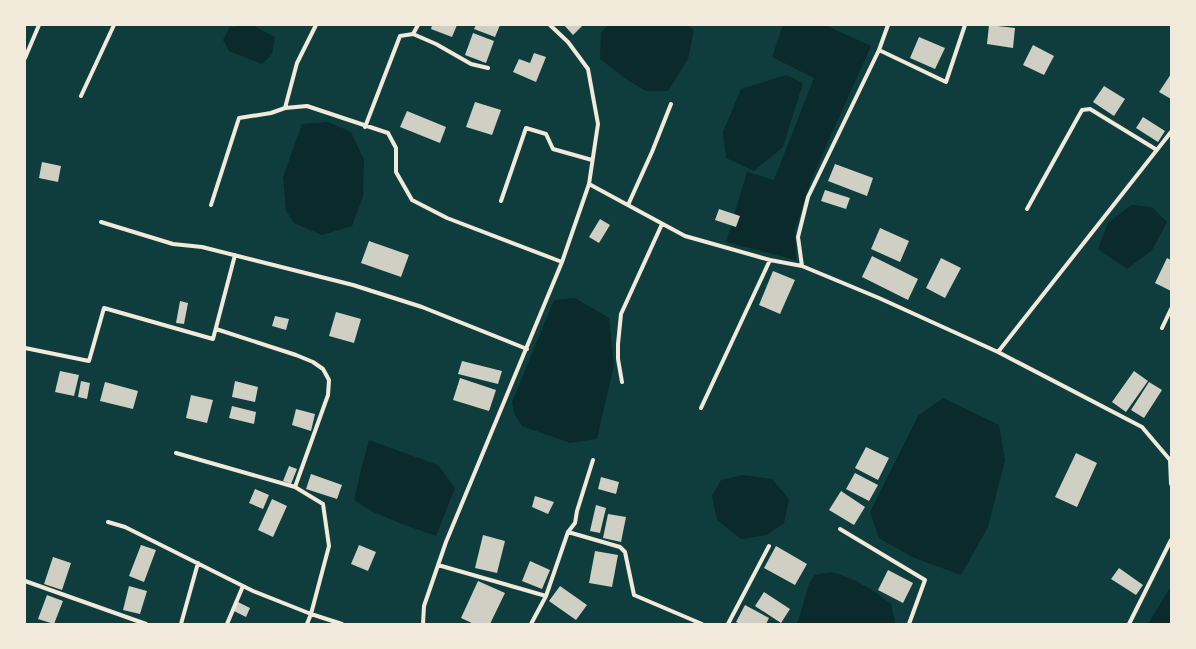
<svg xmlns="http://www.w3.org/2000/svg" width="1196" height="649" viewBox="0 0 1196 649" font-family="'IBM Plex Serif',serif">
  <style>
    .water { fill: #0a2a2b }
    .building { fill: #cfcfc3 }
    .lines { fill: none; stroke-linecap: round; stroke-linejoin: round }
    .minor { stroke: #f1e9da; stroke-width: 4 }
  </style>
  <rect width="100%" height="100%" fill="#0f3d3e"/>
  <!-- water -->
  <path class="water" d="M246,25h6l23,12 -3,17 -10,10 -33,-13 -6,-11 7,-13z
    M608,25h79l7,5 -6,29 -20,32h-22l-17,-10 -29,-22 1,-27z
    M783,25h42l46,21 -60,134 -16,50 1,30 -70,-18 21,-70 27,8 40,-102 -42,-21z
    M786,75l17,8 -20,64 -29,24 -28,-13 -3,-26 18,-43z
    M328,122l23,10 13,28 -1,37 -11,29 -30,9 -28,-12 -8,-12 -3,-34 19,-53z
    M1131,205l21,2 15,15 -15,28 -25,19 -29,-20 10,-26z
    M575,298l34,20 5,47 -17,74 -27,4 -48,-17 -8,-13 -2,-11 42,-102z
    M943,398l56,27 6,35 -17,67 -27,48 -49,-18 -33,-19 -9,-26 48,-96z
    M369,440l69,25 17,23 -19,48 -31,-11 -32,-13 -19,-12 8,-34z
    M743,475l29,4 17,20 -5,24 -17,12 -26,4 -24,-19 -5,-24 9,-16z
    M831,572c24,6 41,17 60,32l4,17 -1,3h-97l12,-40 6,-9z
    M1171,586v38h-23z"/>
  <!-- building -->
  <path class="building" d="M432,25h25l-5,12 -21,-8z
    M476,25h24l-5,12 -21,-8z
    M564,25h19l-10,10z
    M989,25l26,3 -2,20 -26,-4z
    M473,33l21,8 -8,22 -21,-8z
    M919,37l26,11 -10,21 -25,-11z
    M1033,45l21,11 -10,19 -21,-10z
    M534,53l12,4 -10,25 -23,-10 6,-13 11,4z
    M1171,74v25l-12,-7z
    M1104,86l21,13 -11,17 -21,-14z
    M475,102l26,8 -9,25 -26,-8z
    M407,111l39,16 -6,16 -40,-16z
    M1143,117l22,14 -7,11 -22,-14z
    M42,162l19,4 -3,16 -19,-4z
    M835,164l38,14 -6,18 -39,-15z
    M825,190l25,8 -4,11 -25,-8z
    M719,209l21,7 -4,11 -21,-7z
    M600,219l10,6 -11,18 -10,-6z
    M880,228l29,13 -9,21 -29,-13z
    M369,241l40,14 -8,22 -40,-14z
    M872,256l46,23 -10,21 -46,-23z
    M941,258l20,10 -16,30 -19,-10z
    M1167,258l4,2v31l-16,-8z
    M773,271l22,9 -15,34 -21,-9z
    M180,301l8,2 -4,21 -8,-1z
    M336,312l25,7 -7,24 -25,-7z
    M275,316l14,3 -3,11 -14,-4z
    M462,361l40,10 -4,13 -40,-10z
    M60,371l19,4 -5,21 -19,-4z
    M1134,371l14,10 -22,31 -14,-10z
    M460,378l36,12 -7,21 -36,-11z
    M81,381l9,2 -3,16 -9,-2z
    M235,381l23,6 -3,15 -23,-5z
    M105,382l33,9 -5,18 -33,-8z
    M1149,382l13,8 -18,28 -13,-8z
    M191,395l22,5 -6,23 -21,-5z
    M232,406l24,6 -2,12 -25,-6z
    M296,409l19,5 -4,17 -19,-6z
    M866,447l23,11 -11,22 -23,-12z
    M1076,453l21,10 -20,44 -22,-10z
    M289,466l8,3 -6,15 -8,-3z
    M855,473l23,12 -9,16 -23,-12z
    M311,474l31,11 -5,14 -31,-10z
    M601,477l18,5 -3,12 -18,-5z
    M255,489l14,6 -6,14 -14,-6z
    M841,491l24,16 -11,18 -25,-15z
    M535,496l19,6 -6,12 -16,-7z
    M272,499l15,7 -14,31 -15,-7z
    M596,505l10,3 -6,25 -10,-2z
    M608,514l18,3 -5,25 -18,-4z
    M483,535l22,6 -8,32 -22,-5z
    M141,545l15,5 -12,32 -15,-6z
    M359,545l17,7 -8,19 -17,-7z
    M776,546l31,18 -12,21 -31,-17z
    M595,551l23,4 -6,32 -23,-4z
    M53,557l18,6 -9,27 -18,-6z
    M530,561l20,9 -8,19 -20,-8z
    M1119,568l24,17 -7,10 -25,-16z
    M888,570l25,13 -10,20 -25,-13z
    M478,581l27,12 -15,31h-16l-13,-6z
    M129,586l18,5 -7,23 -17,-4z
    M560,586l27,19 -11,15 -27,-19z
    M764,592l26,17 -9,14 -26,-17z
    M47,595l16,6 -9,23 -16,-5z
    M236,601l14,7 -4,9 -14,-7z
    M745,605l24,13 -3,6h-26l-4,-2z"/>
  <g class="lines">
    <!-- minor -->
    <path class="minor" d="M413,34l23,10 35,20 17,4
      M879,50l9,-25
      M25,58l14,-33
      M81,96l33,-71
      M285,108l12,-45 19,-38
      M365,127l35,-91 13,-2 5,-9
      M589,184l96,52 85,24 32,6 77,32 119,54 144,75 28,33 1,24
      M501,201l25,-73 20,6 7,15 39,11
      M211,205l28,-87 32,-5 14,-5 22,-2 81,27 8,15v24l16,28 35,18 115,44
      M628,205l24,-53 19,-48
      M1027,209l55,-99 8,-1 67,41
      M101,222l72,22 29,3 151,38 69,22 105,42
      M802,266l-4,-29 10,-40 71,-147 67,32 19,-57
      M1162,328l9,-19
      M216,329l80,26 17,7 10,7 6,11 -1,15 -33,92
      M25,348l64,13 15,-53 109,31 22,-84
      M998,352l173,-220
      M622,382l-4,-23v-15l3,-30 41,-90
      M701,408l69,-148
      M176,453l119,34 28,17 6,42 -18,68 31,10
      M108,522l17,5 128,64 58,23 -4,10
      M840,529l85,51 -16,44
      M568,532l52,15 5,5 9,43 68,29
      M438,565l108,31
      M25,581l121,43
      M181,624l17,-61
      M227,624l16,-38
      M423,624l1,-18 22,-64 116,-280 27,-78 9,-60 -10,-55 -20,-27 -18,-17
      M531,624l15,-28 22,-64 7,-9 2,-12 16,-51
      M728,624l41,-78
      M1129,624l42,-84"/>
  </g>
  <!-- border -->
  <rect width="1196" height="649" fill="none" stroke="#f1e9da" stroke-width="52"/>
</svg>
